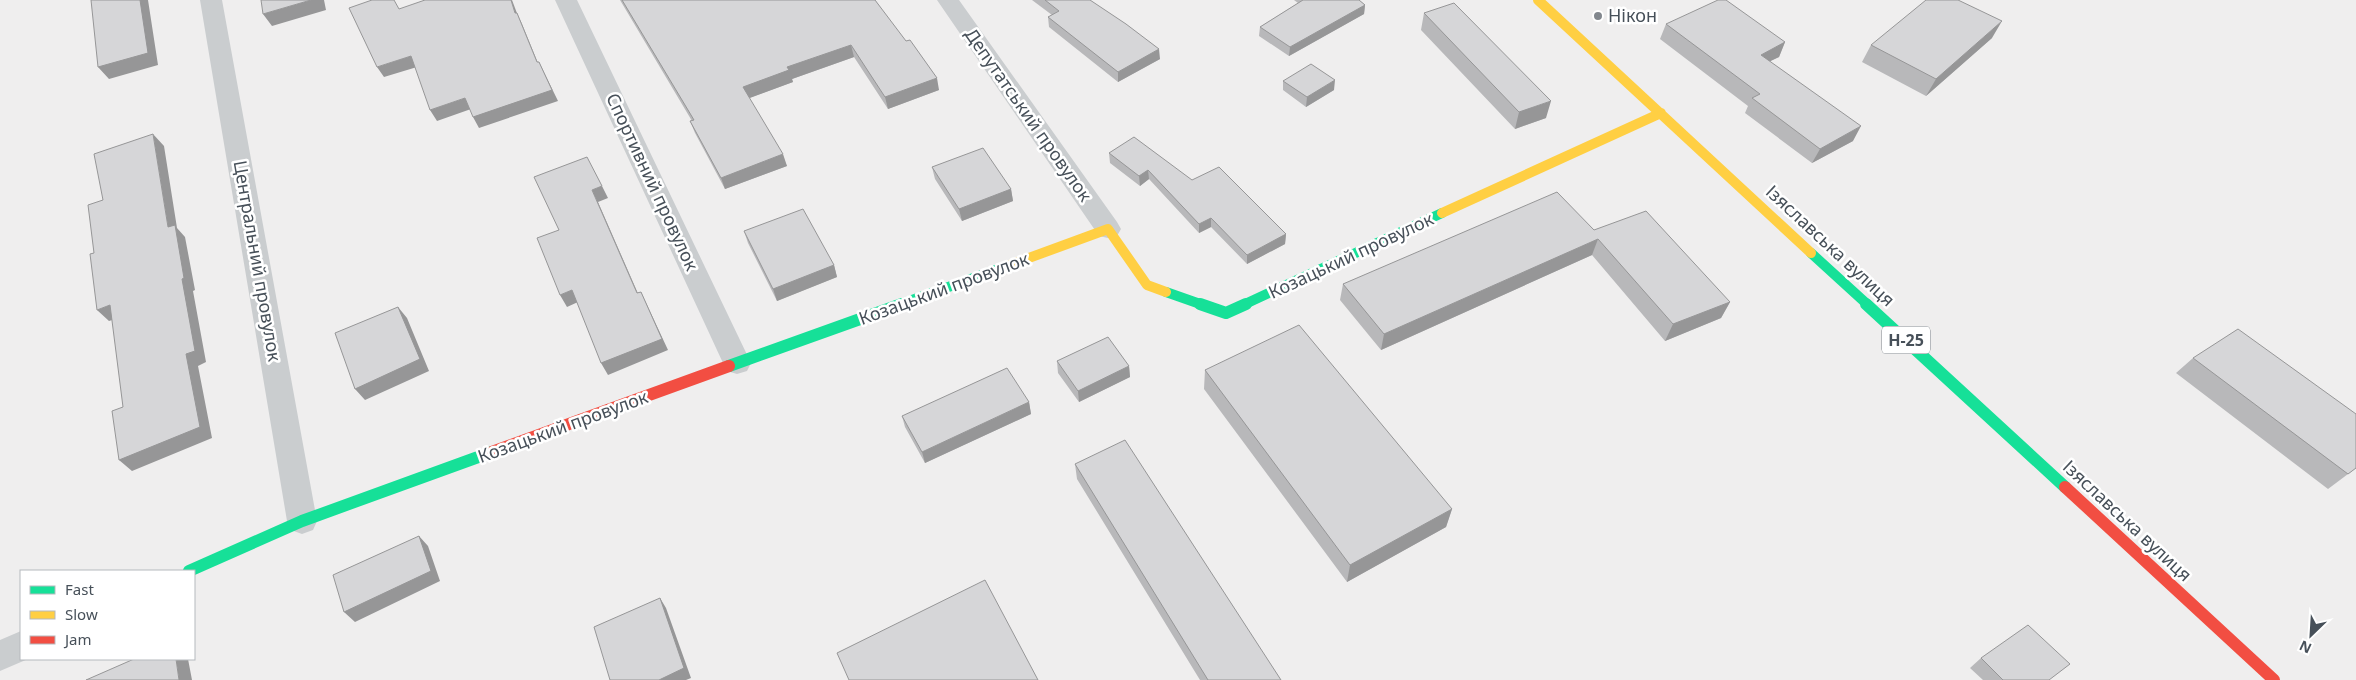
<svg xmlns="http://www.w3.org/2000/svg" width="2356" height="680" viewBox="0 0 2356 680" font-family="'Noto Sans',sans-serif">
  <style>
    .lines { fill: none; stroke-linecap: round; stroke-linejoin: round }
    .street { fill: #cacdcf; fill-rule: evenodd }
    .fast-far1 { stroke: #16e098; stroke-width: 10 }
    .fast { stroke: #16e098; stroke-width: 12 }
    .slow { stroke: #ffcf43; stroke-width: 10 }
    .jam { stroke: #f24e42; stroke-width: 12 }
    .wall { fill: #b8b8ba }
    .shaded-wall { fill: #969697 }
    .building { fill: #d6d6d8; stroke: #969697 }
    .poi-dot { fill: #82878d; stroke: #fff; stroke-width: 2 }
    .labels { text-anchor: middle; stroke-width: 5; stroke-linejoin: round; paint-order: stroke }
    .shield { fill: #fff; stroke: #7e848b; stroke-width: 1 }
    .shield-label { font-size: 16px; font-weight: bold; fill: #475059 }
    .poi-label { font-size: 18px; fill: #475059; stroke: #fff; text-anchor: start }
    .street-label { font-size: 18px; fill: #475059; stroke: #fff }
  </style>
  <rect width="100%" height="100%" fill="#efeeee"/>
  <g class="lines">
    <!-- street -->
    <path class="street" d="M200,0h22l95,521 -4,9 -11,4 -11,-4 -4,-9z
      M555,0h22l174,363 -4,8 -10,3 -10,-3 -4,-8z
      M937,0h22l158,222 4,7 -4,7 -9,2 -9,-2z
      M21,631v28h7l-28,12v-31z"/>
    <!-- fast-far1 -->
    <path class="fast-far1" d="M1811,253l57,52
      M1166,292l37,13
      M898,305l109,-39
      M1243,305l199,-92"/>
    <!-- fast -->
    <path class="fast" d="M1200,304l26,9 20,-9
      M1866,304l199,183
      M729,366l173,-62
      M189,571l113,-50 190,-69"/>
    <!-- slow -->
    <path class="slow" d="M1538,0l273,253
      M1442,213l219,-100
      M1007,266l101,-37 39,56 19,7"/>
    <!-- jam -->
    <path class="jam" d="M492,452l237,-86
      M2065,487l209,193"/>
  </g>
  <!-- wall -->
  <path class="wall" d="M620,0h255l64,90 -51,19 -34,-52 -62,22 1,3 -44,16 38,68 -62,23 -30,-56 -5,-12h2z
    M1032,0h58l70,59 -42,23 -69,-55 -1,-10 4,-2z
    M1294,0h65l6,5 -1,9 -75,42 -30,-20 1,-9 38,-24z
    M1424,13l122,105 -31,11 -94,-99z
    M1666,24l119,18 -6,15 -9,4 83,80 -41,22 -67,-50 3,-7 -88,-67z
    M1992,38l-66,58 -64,-34 9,-17z
    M1283,81l51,9 -28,17 -23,-17z
    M1109,153l83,27 94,54 -1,10 -38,20 -36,-37 -12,6 -50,-54 -9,7 -30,-23z
    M932,167l79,22 2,12 -51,20 -27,-42z
    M1594,230l136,72 -9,16 -56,23 -73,-86 -211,95 -41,-50 3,-16z
    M744,231l90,34 3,12 -60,24 -29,-58z
    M2193,358l163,110 -28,21 -152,-116z
    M1057,361l72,5 1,11 -51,25 -21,-29z
    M1205,370l247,139 -6,18 -99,55 -143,-193z
    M1029,402l2,12 -106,49 -20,-36 -3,-11z
    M1075,464l206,216h-81l-123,-201z
    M1981,658l68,22h-66l-13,-12z"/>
  <!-- shaded-wall -->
  <path class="shaded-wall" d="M140,0h8l10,65 -49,14 -11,-12z
    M311,0h13l2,10 -54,16 -9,-12z
    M511,0h1l9,24 -6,-11z
    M1365,5l-1,9 -75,42 1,-9z
    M517,13l5,11 20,49 -5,-11z
    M2002,21l-10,17 -66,58 10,-17z
    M1785,42l-6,15 -25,12 7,-14z
    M851,45l3,12 -62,22 1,3 -46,17 -4,-12 44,-20z
    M1159,49l1,10 -42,23v-10z
    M411,56l6,11 -33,10 -7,-10z
    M539,62l19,39 -79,27 -6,-11z
    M937,78l2,12 -51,19 -3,-12z
    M1335,80l-1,10 -28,17 1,-10z
    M465,98l6,11 -34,12 -7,-11z
    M1551,101l-5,17 -31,11 4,-17z
    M1861,126l-8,15 -41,22 8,-14z
    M153,134l11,12 13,82 8,9 10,53 -2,1 13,71 -8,4 14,72 -80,33 -13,-11 67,-106 -4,-75 -14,-52z
    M783,154l4,12 -62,23 -4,-11z
    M1148,170l1,9 -9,7 -1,-10z
    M602,186l6,12 -10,4 45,103 -6,-12 -45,-103z
    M1011,189l2,12 -51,20 -3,-12z
    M1211,218v9l-12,6v-9z
    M1286,234l-1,10 -38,20v-9z
    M1598,239l-6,16 -211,95 3,-16z
    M834,265l3,12 -60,24 -4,-12z
    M572,290l6,12 -11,5 -7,-12z
    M641,292l27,58 -60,25 -7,-12z
    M1730,302l-9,16 -56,23 8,-17z
    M110,305l12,12 -13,4 -12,-11z
    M398,307l9,11 22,53 -64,29 -10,-11z
    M1129,366l1,11 -51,25 -1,-11z
    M1029,402l2,12 -106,49 -3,-11z
    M1452,509l-6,18 -99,55 3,-17z
    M419,536l9,10 12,35 -85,41 -11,-10z
    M660,598l6,10 25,70 -5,2h-27z
    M176,659h12l4,21h-13z"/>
  <!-- building -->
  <path class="building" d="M91,0h49l8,53 -50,14z
    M261,0h50l-48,14z
    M372,0h22l5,9 26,-9h86l4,13h2l20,49h2l13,28 -79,27 -8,-19 -35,12 -19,-54 -34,11 -28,-59z
    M622,0h253l31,41 4,-1 27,38 -52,19 -34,-52 -64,22 2,3 -46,17 40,67 -62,24 -31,-57 4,-1z
    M1045,0h45l36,24 33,25 -41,23 -70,-55 11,-6z
    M1303,0h56l6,5 -75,42 -30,-20z
    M1718,0h8l59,42 -24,13 100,71 -41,23 -68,-51 8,-4 -94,-70z
    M1926,0h32l44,21 -66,58 -65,-34z
    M1454,3l97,98 -32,11 -95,-99z
    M1311,64l24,16 -28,17 -24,-16z
    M153,134l15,93 7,-2 9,53 -2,1 13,72 -9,3 14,73 -81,33 -7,-49 11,-4 -13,-102 -13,5 -7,-56 4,-1 -6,-48 15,-5 -9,-46z
    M1134,137l58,43 27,-13 67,67 -39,21 -36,-37 -12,6 -51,-54 -9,6 -30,-23z
    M983,148l28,41 -52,20 -27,-42z
    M587,157l15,29 -10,4 45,103 4,-1 21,47 -61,24 -29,-73 -12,5 -23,-57 22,-8 -25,-53z
    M1557,192l37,38 52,-19 84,91 -57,22 -75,-85 -214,95 -41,-50z
    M803,209l31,56 -61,24 -29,-58z
    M398,307l22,52 -65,30 -20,-56z
    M1299,325l153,184 -102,56 -145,-195z
    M2238,329l118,85v54l-8,6 -155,-116z
    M1108,337l21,29 -51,25 -21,-30z
    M1007,368l22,34 -107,50 -20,-36z
    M1125,440l156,240h-73l-133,-216z
    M419,536l12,35 -87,41 -11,-37z
    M985,580l53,100h-189l-12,-27z
    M660,598l24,70 -25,12h-49l-16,-53z
    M2028,625l42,39 -21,16h-46l-22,-22z
    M134,659h42l3,21h-93z"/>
  <!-- markers -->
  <circle class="poi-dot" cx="1598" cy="16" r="5"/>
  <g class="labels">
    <!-- shield labels -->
    <rect class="shield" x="1882" y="326.5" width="48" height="27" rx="4"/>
    <g class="shield-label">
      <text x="1906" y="346">Н-25</text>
    </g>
    <!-- poi labels -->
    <g class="poi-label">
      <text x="1608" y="22">Нікон</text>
    </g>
    <!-- street labels -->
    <g class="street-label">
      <text transform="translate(1028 115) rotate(55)" y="6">Депутатський провулок</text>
      <text transform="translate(652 182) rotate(65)" y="6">Спортивний провулок</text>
      <text transform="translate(1830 246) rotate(43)" y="6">Ізяславська вулиця</text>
      <text transform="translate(1351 256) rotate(-25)" y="6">Козацький провулок</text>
      <text transform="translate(257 261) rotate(80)" y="6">Центральний провулок</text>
      <text transform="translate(944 289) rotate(-20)" y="6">Козацький провулок</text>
      <text transform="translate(563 427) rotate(-20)" y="6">Козацький провулок</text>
      <text transform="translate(2127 521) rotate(43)" y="6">Ізяславська вулиця</text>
    </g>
  </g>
  <!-- legend -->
  <rect x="20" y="570" width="175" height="90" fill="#ffffff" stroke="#b5b9bd"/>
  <rect x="30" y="586" width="25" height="8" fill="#16e098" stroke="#b5b9bd"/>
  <text x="65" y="595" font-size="15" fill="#475059">Fast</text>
  <rect x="30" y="611" width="25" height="8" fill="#ffcf43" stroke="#b5b9bd"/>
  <text x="65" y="620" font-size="15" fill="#475059">Slow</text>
  <rect x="30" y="636" width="25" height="8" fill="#f24e42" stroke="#b5b9bd"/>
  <text x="65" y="645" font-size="15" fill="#475059">Jam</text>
  <!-- north arrow -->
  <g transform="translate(2311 635) rotate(205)" stroke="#ffffff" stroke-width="4" paint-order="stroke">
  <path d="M0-4L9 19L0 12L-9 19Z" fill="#475059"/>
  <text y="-8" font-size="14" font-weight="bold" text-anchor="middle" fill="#475059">N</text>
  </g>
</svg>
